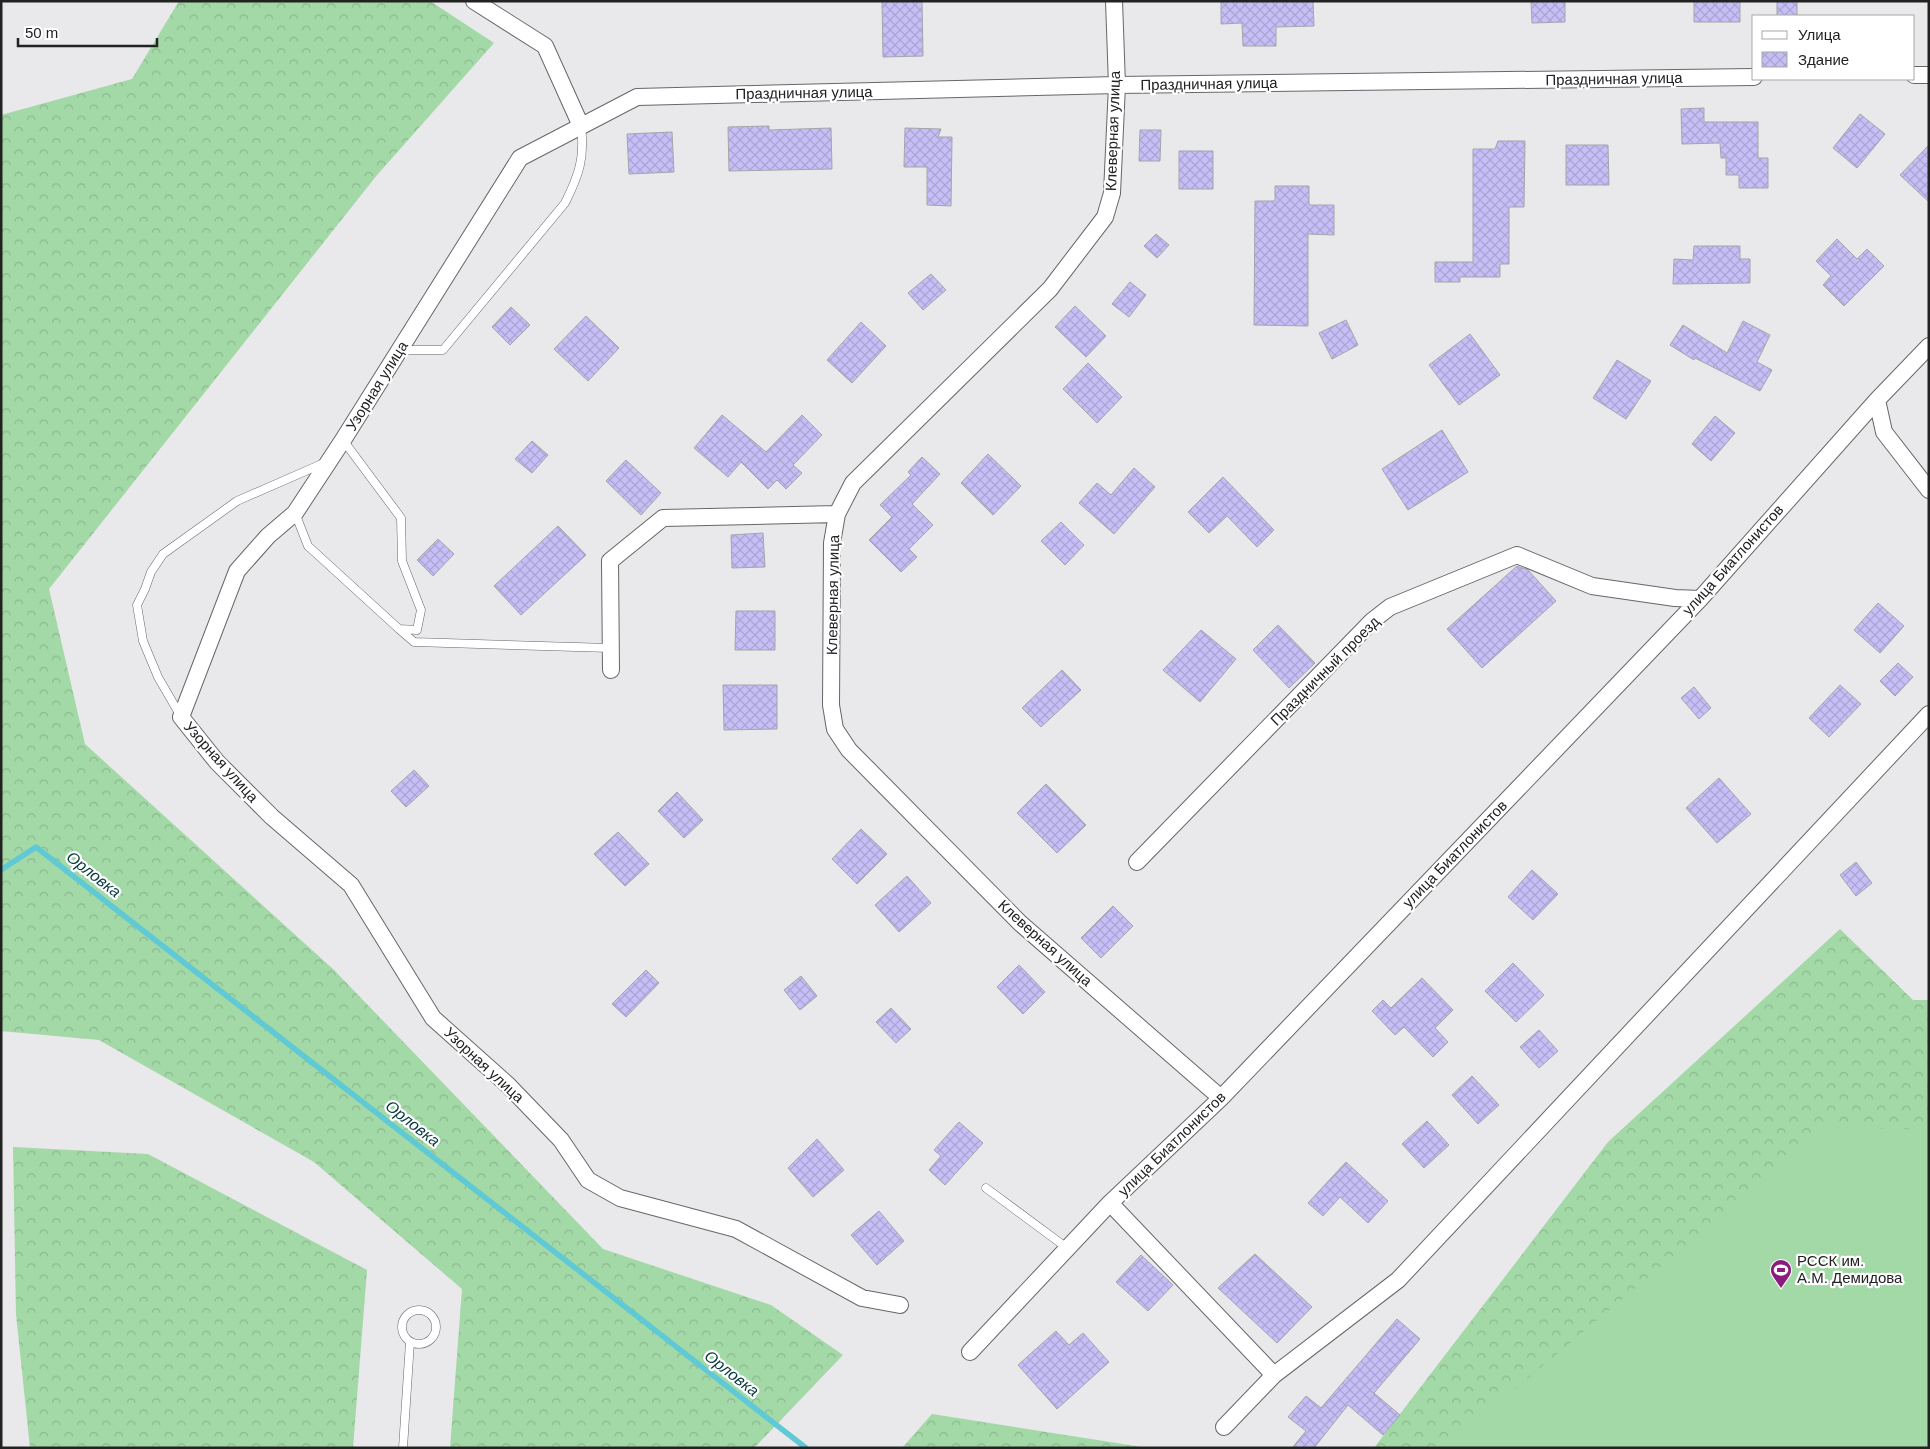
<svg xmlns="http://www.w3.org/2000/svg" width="1930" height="1449" viewBox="0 0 1930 1449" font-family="Helvetica,sans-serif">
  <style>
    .forest { fill: url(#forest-crowns) }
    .pitch { fill: #a3d8a7 }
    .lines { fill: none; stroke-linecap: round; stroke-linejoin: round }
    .stream { stroke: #5fc9d5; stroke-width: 5.5 }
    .building { fill: url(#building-cross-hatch); stroke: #a5a5a9 }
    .service-casing { stroke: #67666a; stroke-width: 9 }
    .minor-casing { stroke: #67666a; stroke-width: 18 }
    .service { stroke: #fff; stroke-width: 8 }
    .minor { stroke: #fff; stroke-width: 16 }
    .labels { text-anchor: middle; stroke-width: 4.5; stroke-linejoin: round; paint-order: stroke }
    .street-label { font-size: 15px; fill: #222223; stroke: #fff }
    .poi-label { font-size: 15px; fill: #222223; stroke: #fff; text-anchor: start }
    .water-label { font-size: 16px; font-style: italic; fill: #073b40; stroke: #fff }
  </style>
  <defs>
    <pattern id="forest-crowns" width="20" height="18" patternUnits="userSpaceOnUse" patternTransform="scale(1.25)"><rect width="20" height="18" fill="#a3d8a7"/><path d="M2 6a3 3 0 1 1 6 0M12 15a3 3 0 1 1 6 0" fill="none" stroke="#8cb98f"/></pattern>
    <pattern id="building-cross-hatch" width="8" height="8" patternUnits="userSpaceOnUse" patternTransform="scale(1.25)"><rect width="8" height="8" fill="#c6bff7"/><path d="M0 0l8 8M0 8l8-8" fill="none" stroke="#aaa4d3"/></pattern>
  </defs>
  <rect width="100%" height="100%" fill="#e9e8eb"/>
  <!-- forest -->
  <path class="forest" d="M179,1h251l64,42 -117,132 -328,414 36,155 249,226 269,279 168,56 72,50 -89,93h-304l12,-159 -148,-127 -215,-122 -98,-9v-916l131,-36z
    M1840,929l73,71h16v448h-555l234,-306z
    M13,1147l135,7 219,116 -14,178h-323l-14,-134z
    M932,1414l210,33v1h-240z"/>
  <!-- pitch -->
  <path class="pitch" d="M1827,1127l102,3v318h-484z"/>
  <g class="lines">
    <!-- stream -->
    <path class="stream" d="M1,870l35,-23 770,601"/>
  </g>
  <!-- building -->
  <path class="building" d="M882,1h40l1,55 -40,1z
    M1221,1h92l1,25 -38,1v19h-33l-1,-23 -21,1z
    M1531,1h34v21l-33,1z
    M1694,1h46v21h-46z
    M1777,1h20v15h-20z
    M1704,108v14h54v36h10v30h-29v-13h-13v-17h-5l-1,-15 -38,1 -1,-35z
    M1860,114l25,20 -28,34 -24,-20z
    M769,126v4l62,-2 1,41 -103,2 -1,-44z
    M905,128l36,1 -3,8h14l-1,69 -24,-1v-38h-23z
    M1140,130h21l-1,31h-21z
    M672,132l2,40 -45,2 -2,-40z
    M1498,141h27l-1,66h-15v57h-9v13h-40v5h-25v-20h38v-113h22z
    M1566,145h42l1,40h-43z
    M1929,145v57l-29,-27z
    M1179,151h34v38h-34z
    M1275,186h34v19h25v30l-26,-1v92l-54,-1 1,-124h20z
    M1156,234l13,11 -12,13 -13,-12z
    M1837,239l20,20 10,-10 17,17 -40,40 -21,-21 8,-9 -15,-15z
    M1694,246h46v13h10v24l-77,1 1,-25 19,1z
    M931,274l15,16 -23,20 -15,-17z
    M1130,282l16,13 -17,22 -17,-13z
    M1075,306l31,30 -20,21 -31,-30z
    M511,307l19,18 -20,20 -18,-18z
    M586,316l33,32 -31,33 -34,-32z
    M1346,320l12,25 -26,14 -13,-26z
    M1743,321l27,14 -13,27 15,8 -12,21 -65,-33 -1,2 -24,-15 13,-20 44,28z
    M861,322l25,24 -34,37 -25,-23z
    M1470,334l30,41 -41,30 -30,-40z
    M1617,360l34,21 -25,38 -33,-21z
    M1088,363l34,34 -25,26 -34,-34z
    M722,415l44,37 36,-37 20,20 -29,30 9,8 -16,16 -9,-9 -9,9 -27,-27 -13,15 -34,-29z
    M1715,416l20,17 -24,28 -19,-17z
    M1442,430l26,42 -60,38 -26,-41z
    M532,441l16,14 -16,18 -17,-14z
    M988,454l33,32 -28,29 -32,-32z
    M922,457l18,17 -28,30 21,21 -24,24 8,8 -16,15 -32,-32 23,-23 -12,-12 31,-30 -3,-3z
    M626,460l35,33 -20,22 -35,-34z
    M1134,468l21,19 -41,47 -35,-31 18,-20 14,12z
    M1223,477l51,53 -17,17 -30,-31 -18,17 -21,-21z
    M1061,522l23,23 -19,20 -24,-24z
    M558,526l28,29 -65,60 -27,-29z
    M763,533l2,34 -33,1 -1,-33z
    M438,539l16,15 -21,22 -16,-16z
    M1517,566l11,4 28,31 -74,67 -35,-39z
    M1878,603l26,23 -24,27 -26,-23z
    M736,611h39v39h-40z
    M1278,625l37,38 -26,25 -36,-38z
    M1201,630l35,29 -36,43 -37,-32z
    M1898,663l15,14 -18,19 -15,-15z
    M1062,670l19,20 -40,37 -19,-19z
    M723,685h54v44l-53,1z
    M1840,685l21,19 -32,33 -20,-19z
    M1694,687l17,21 -12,11 -18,-21z
    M414,770l15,16 -23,21 -15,-16z
    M1719,778l32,36 -34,29 -31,-35z
    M1046,784l40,41 -29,28 -40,-40z
    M677,792l26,28 -19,18 -26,-27z
    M861,829l26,25 -30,30 -25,-25z
    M618,832l31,32 -24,22 -31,-32z
    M1856,862l16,21 -16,13 -16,-21z
    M1532,870l26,24 -25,26 -25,-23z
    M907,876l24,27 -32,29 -24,-27z
    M1113,906l20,20 -32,32 -20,-20z
    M1513,963l31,32 -28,27 -31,-31z
    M1019,965l26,27 -22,22 -26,-27z
    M646,970l13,13 -33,34 -14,-13z
    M801,976l16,20 -17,14 -16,-20z
    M1422,978l31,32 -18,18 13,14 -15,15 -29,-30 -9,8 -23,-24 11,-11 8,8z
    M891,1008l20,21 -15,14 -20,-21z
    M1539,1030l19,21 -19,17 -19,-21z
    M1472,1076l27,29 -21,19 -26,-29z
    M1427,1121l22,24 -25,23 -22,-24z
    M959,1122l24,21 -38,42 -16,-15 12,-14 -7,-6z
    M817,1139l27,31 -31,27 -25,-29z
    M1346,1162l42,39 -20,22 -28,-26 -17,19 -15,-13z
    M879,1211l25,30 -27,24 -26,-30z
    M1255,1254l57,53 -35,36 -59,-55z
    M1141,1255l32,30 -25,26 -32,-29z
    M1397,1319l23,20 -46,54 26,22 -17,20 -35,-30 -34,43h-22l14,-17 -18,-14 18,-21 15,12z
    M1056,1331l13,14 14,-12 26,29 -52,47 -39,-44z"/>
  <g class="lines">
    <!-- service casing -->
    <g class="service-casing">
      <path id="service" d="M400,350h43l122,-147c14,-28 20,-45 16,-77
        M295,513l13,33 91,83 18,1 4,-20 -19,-49 -1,-43 -58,-78
        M399,629l15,13 196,6
        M180,715l-22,-38 -15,-36 -6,-36 8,-16 6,-17 12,-18 74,-53 87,-38
        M986,1188l81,60
        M402 1327a17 17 0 1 1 34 0a17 17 0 1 1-34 0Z
        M403,1448l7,-106"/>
    </g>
    <!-- minor casing -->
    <g class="minor-casing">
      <path id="minor" d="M474,1l71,45 36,80
        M1114,1l3,84 -5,108 -7,24 -55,72 -197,194 -16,31 -5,29 -1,162 4,24 14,21 171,173 201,175
        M1914,75h15
        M1877,400l7,32 45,58
        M611,670l-1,-109 53,-43 174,-4
        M1137,862l235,-241 18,-14 127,-52 75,31 83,12 25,1
        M1110,1203l164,172
        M900,1305l-38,-7 -126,-69 -116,-31 -32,-18 -27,-40 -53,-55 -75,-67 -82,-133 -79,-68 -55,-55 -36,-45 56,-146 31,-35 27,-23 48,-73 177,-282 117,-61 480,-12 637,-8
        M970,1352l140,-149 111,-105 479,-499 177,-199 52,-54
        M1224,1427l50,-52 124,-95 531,-566"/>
    </g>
    <!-- service -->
    <use href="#service" class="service"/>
    <!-- minor -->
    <use href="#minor" class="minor"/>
  </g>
  <!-- icons -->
  <defs>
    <g id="stadium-pin" transform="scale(1.125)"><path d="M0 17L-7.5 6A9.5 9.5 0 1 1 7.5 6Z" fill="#8c1b7e" stroke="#fff"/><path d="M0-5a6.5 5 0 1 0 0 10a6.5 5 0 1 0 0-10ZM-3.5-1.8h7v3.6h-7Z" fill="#fff"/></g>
  </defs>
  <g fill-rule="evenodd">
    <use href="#stadium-pin" x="1781" y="1270"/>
  </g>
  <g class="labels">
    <!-- street labels -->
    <g class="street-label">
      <text transform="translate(1614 79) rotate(-1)" y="5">Праздничная улица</text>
      <text transform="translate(1209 84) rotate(-1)" y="5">Праздничная улица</text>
      <text transform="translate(804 93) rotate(-1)" y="5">Праздничная улица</text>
      <text transform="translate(1113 131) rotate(-88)" y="5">Клеверная улица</text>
      <text transform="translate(377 386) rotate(-58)" y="5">Узорная улица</text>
      <text transform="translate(1733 560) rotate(-48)" y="5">улица Биатлонистов</text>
      <text transform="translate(833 595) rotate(-89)" y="5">Клеверная улица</text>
      <text transform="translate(1325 671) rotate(-45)" y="5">Праздничный проезд</text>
      <text transform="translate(221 762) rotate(48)" y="5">Узорная улица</text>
      <text transform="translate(1455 854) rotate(-46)" y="5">улица Биатлонистов</text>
      <text transform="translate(1045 943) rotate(42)" y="5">Клеверная улица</text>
      <text transform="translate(484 1065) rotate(43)" y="5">Узорная улица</text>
      <text transform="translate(1172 1144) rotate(-44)" y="5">улица Биатлонистов</text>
    </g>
    <!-- poi labels -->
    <g class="poi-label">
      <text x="1797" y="1266">РССК им.<tspan x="1797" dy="17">А.М. Демидова</tspan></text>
    </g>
    <!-- water labels -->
    <g class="water-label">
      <text transform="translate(94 874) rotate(38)" y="6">Орловка</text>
      <text transform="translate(413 1123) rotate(38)" y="6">Орловка</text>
      <text transform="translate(732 1373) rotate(38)" y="6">Орловка</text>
    </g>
  </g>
  <!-- border -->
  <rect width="1930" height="1449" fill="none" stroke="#222223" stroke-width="5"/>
  <!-- legend -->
  <rect x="1752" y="15" width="162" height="65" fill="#ffffff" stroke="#a7a7a7"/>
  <rect x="1762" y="31" width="25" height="8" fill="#ffffff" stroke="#a7a7a7"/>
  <text x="1798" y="40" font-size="15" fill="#222223">Улица</text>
  <rect x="1762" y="52" width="25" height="15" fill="url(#building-cross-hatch)" stroke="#a7a7a7"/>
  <text x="1798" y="65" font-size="15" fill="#222223">Здание</text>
  <!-- scale -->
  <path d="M18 38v8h139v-8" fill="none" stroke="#222223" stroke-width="2.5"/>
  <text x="25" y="38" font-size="15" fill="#222223" stroke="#ffffff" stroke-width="4" paint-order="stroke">50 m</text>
</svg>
